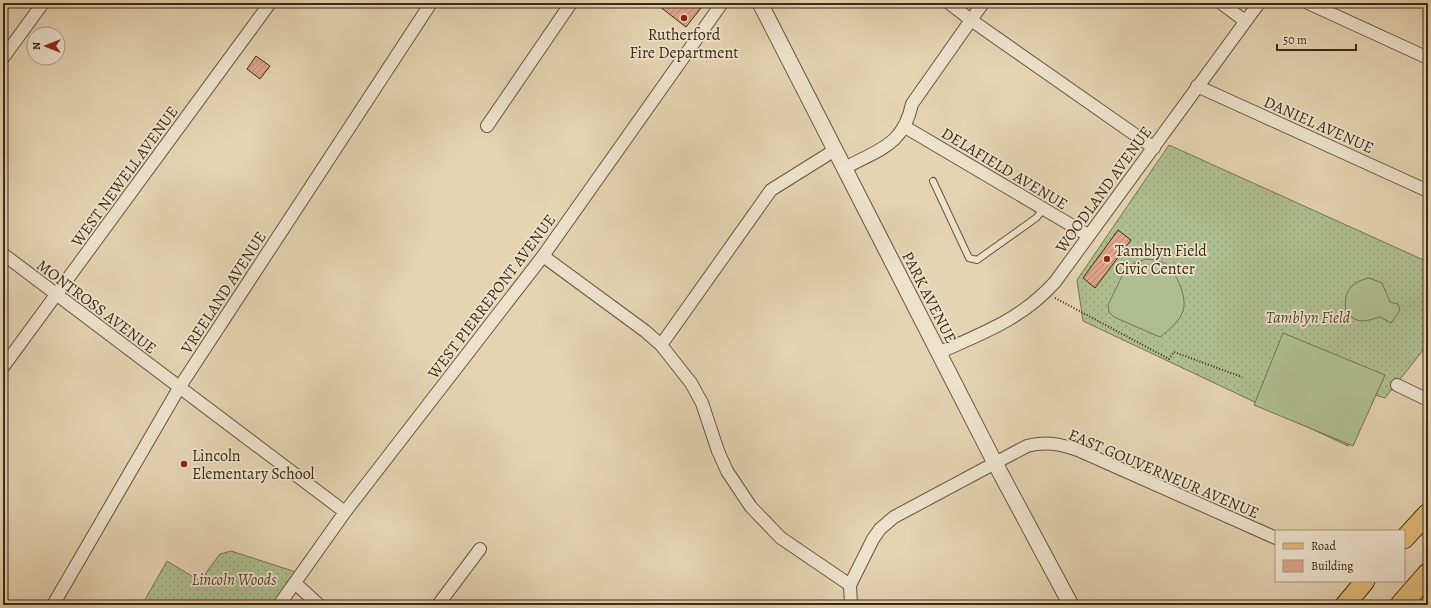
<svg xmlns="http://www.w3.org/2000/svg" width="1431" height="608" viewBox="0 0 1431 608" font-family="Alegreya,serif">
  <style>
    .grass { fill: url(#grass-dots); stroke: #767452 }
    .pitch { fill: #afbe90; stroke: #767452 }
    .building { fill: url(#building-hatch); stroke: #3c2b14 }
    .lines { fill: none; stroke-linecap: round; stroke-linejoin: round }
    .service-casing { stroke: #66553c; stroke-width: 8 }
    .minor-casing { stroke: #66553c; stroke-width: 14 }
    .tertiary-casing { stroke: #66553c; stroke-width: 17 }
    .primary-casing { stroke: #3c2b14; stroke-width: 21 }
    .motorway-casing { stroke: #3c2b14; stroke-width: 23 }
    .path { stroke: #3c2b14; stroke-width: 2; stroke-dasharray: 1 2; stroke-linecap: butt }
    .service { stroke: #eee2cd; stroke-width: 6 }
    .minor { stroke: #eee2cd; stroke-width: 12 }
    .tertiary { stroke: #eee2cd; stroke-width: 15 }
    .primary { stroke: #e2ba79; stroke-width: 19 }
    .motorway { stroke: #e2ba79; stroke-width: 21 }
    .poi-dot { fill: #8f2418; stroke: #eee2cd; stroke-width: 1.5 }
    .labels { text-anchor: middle; stroke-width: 3.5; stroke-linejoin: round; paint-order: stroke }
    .poi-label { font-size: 16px; fill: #3c2b14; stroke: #eee2cd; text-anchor: start }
    .street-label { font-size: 16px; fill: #3c2b14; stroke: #eee2cd }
    .park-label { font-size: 16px; font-style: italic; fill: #53482d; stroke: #eee2cd }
  </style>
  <defs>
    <pattern id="grass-dots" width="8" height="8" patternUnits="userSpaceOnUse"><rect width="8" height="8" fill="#afbe90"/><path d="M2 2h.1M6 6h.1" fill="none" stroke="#97a37b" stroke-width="1.8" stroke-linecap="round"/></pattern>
    <pattern id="building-hatch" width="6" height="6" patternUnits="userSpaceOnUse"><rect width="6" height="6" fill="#dda68a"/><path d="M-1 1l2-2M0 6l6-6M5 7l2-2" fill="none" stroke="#b48770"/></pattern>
  </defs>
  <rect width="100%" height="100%" fill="#e5d3b2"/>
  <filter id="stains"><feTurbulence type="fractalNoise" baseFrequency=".005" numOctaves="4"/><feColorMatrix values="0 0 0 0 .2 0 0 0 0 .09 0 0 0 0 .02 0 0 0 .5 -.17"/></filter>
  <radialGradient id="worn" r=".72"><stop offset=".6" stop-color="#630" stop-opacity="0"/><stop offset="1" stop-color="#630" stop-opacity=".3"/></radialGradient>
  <!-- grass -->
  <path class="grass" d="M1169,145l259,117v82l-43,54 -13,-4 -24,52 -265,-125 -6,-41z
    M231,551l68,22 -21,32h-136l25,-44 33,20 20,-27z"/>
  <!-- pitch -->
  <path class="pitch" d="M1146,259c5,1 11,1 16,3 13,6 26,35 21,49 -4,11 -14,19 -23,26l-46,-20 -5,-5 -1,-7 15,-31 7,-9z
    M1369,278l13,5 8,19 8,2 2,6 -9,13 -11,-6c-14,4 -24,8 -34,-6 -3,-19 5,-29 23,-33z
    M1283,333l102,42 -32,71 -99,-41z"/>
  <!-- building -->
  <path class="building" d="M655,3h39l7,5 -15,19z
    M256,56l14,10 -10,13 -13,-10z
    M1118,230l13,10 -36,48 -12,-10z"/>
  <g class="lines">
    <!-- service casing -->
    <g class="service-casing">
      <path id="service" d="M933,181l36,77 8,2 59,-42 7,-8"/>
    </g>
    <!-- minor casing -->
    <g class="minor-casing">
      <path id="minor" d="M949,3l22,17 183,128
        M1221,3l24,18
        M1308,3l120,55
        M3,58l40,-55
        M1197,86l231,105
        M487,126l84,-123
        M905,127l183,108
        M845,168c34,-19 58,-22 67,-64l71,-101
        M3,254l342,258
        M543,256l102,75 16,14 30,38 11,20 16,48 9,20 24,36 30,31 69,47
        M661,345l110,-155 64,-40
        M938,353c45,-20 84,-34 117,-71l204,-279
        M3,367l267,-364
        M1397,385l31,15
        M295,583l24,22
        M53,605l126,-217 252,-385
        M279,605l66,-93 198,-256 179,-253
        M438,605l42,-56
        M851,605l-1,-20 23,-46 7,-10 14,-12 133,-71c18,-5 33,-2 51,4l198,88"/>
    </g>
    <!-- tertiary casing -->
    <g class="tertiary-casing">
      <path id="tertiary" d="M760,3l235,460 76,142"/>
    </g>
    <!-- primary casing -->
    <g class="primary-casing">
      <path id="primary" d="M1404,539l24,-26
        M1345,605l20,-24"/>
    </g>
    <!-- motorway casing -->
    <g class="motorway-casing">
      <path id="motorway" d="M1401,605l27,-31"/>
    </g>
    <!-- path -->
    <path class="path" d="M1055,298l114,61 5,-7 68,25"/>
    <!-- service -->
    <use href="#service" class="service"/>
    <!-- minor -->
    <use href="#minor" class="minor"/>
    <!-- tertiary -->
    <use href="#tertiary" class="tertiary"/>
    <!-- primary -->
    <use href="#primary" class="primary"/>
    <!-- motorway -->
    <use href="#motorway" class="motorway"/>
  </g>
  <!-- markers -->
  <g class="poi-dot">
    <circle cx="684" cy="18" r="4"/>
    <circle cx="1107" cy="259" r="4"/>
    <circle cx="184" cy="464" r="4"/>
  </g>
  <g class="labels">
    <!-- poi labels -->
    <g class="poi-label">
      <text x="684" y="40" text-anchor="middle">Rutherford<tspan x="684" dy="18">Fire Department</tspan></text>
      <text x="1115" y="256">Tamblyn Field<tspan x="1115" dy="18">Civic Center</tspan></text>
      <text x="192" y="461">Lincoln<tspan x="192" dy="18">Elementary School</tspan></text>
    </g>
    <!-- street labels -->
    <g class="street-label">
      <text transform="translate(1319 124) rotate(24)" y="6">DANIEL AVENUE</text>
      <text transform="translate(1005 168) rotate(31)" y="6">DELAFIELD AVENUE</text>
      <text transform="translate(124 176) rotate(-54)" y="6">WEST NEWELL AVENUE</text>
      <text transform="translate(1103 189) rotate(-54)" y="6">WOODLAND AVENUE</text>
      <text transform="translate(223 292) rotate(-57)" y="6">VREELAND AVENUE</text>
      <text transform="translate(491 296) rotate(-53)" y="6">WEST PIERREPONT AVENUE</text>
      <text transform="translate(930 297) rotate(63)" y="6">PARK AVENUE</text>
      <text transform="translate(97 306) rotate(37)" y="6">MONTROSS AVENUE</text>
      <text transform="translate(1164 473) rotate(23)" y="6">EAST GOUVERNEUR AVENUE</text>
    </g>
    <!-- park labels -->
    <g class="park-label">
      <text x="1308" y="323">Tamblyn Field</text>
      <text x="234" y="585">Lincoln Woods</text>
    </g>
  </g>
  <!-- margin -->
  <rect width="1431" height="608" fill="none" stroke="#e5d3b2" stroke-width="16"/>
  <rect x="4" y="4" width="1423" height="600" fill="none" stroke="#3c2b14" stroke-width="2"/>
  <rect x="8" y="8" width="1415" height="592" fill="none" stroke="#3c2b14"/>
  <!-- legend -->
  <rect x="1275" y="530" width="130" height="52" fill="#eee2cd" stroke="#a79983"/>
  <rect x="1283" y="543" width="20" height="6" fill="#e2ba79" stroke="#a79983"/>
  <text x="1311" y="550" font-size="12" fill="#3c2b14">Road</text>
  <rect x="1283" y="560" width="20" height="12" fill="#dda68a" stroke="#a79983"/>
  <text x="1311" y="570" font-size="12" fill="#3c2b14">Building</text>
  <!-- north arrow -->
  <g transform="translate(46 46) rotate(270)"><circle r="19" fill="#eee2cd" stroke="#a79983"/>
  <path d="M0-3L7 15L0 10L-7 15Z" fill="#8f2418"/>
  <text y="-6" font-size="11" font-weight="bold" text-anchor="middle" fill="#3c2b14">N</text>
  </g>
  <!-- scale -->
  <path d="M1277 44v6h79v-6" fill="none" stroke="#3c2b14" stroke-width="2"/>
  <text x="1283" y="44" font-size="12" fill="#3c2b14" stroke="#eee2cd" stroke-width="3" paint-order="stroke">50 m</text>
  <rect width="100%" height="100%" filter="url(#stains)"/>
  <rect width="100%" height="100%" fill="url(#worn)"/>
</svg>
